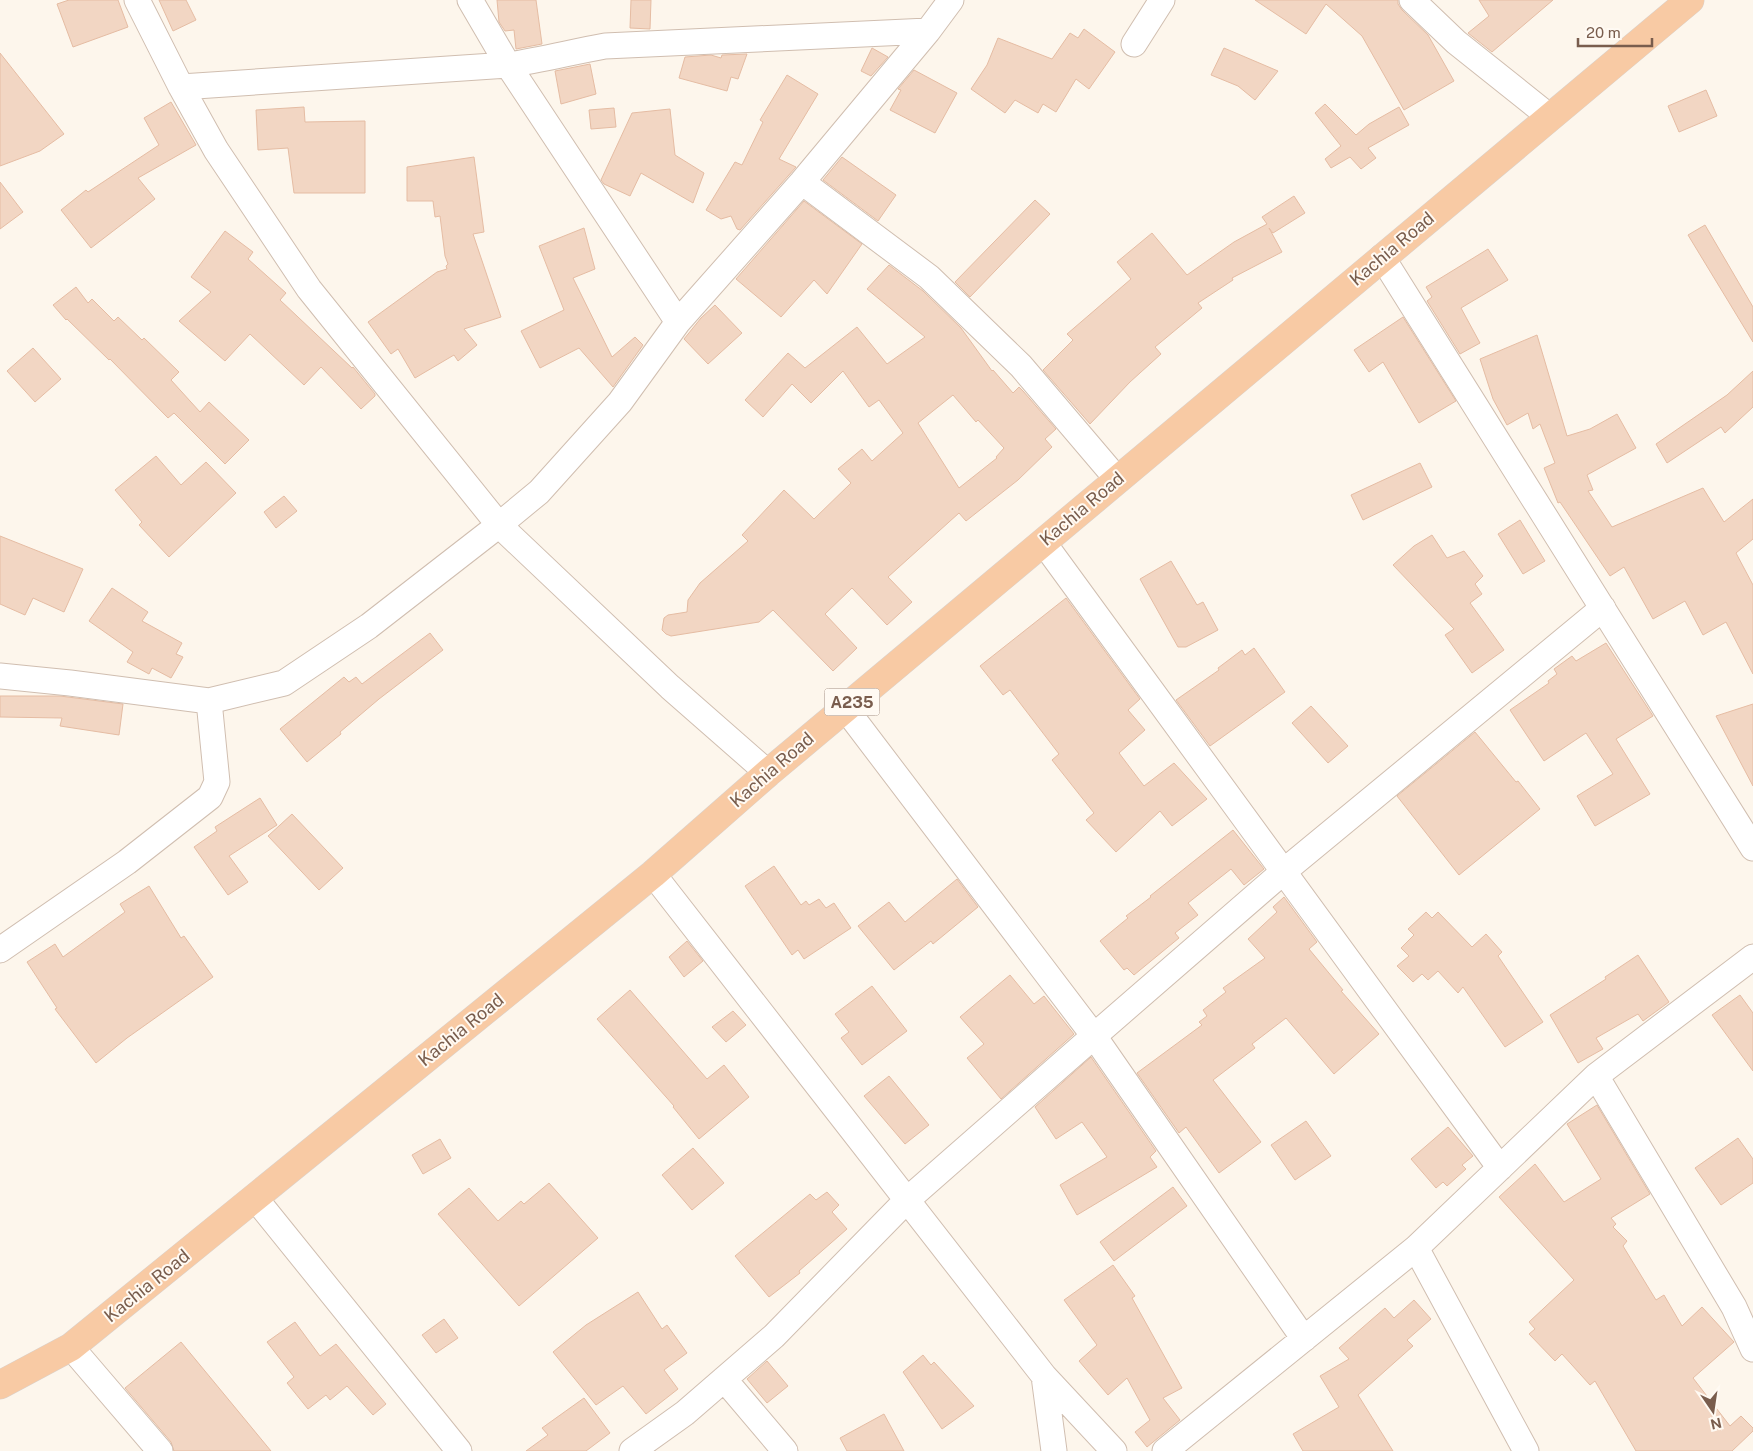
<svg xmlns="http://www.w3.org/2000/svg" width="1753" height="1451" viewBox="0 0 1753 1451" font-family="'Public Sans',sans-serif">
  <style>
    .building { fill: #f2d6c3; stroke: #e5bca3; fill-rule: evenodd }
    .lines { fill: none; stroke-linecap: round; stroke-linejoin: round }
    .minor-casing { stroke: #d0beb0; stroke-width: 27 }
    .trunk-casing { stroke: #d9d2cd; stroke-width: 29 }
    .minor { stroke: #fff; stroke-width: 25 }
    .trunk { stroke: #f8caa4; stroke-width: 28 }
    .labels { text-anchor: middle; stroke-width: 4; stroke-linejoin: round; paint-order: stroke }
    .shield { fill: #fffaf3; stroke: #a18c7f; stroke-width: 1 }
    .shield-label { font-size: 16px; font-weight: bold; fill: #795d4d }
    .street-label { font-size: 18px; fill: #795d4d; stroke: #fffaf3 }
  </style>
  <rect width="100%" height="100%" fill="#fdf6ec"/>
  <!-- building -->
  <path class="building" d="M69,0h49l10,27 -55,20 -16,-43z
    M159,0h27l10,20 -23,11z
    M497,0h39l6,44 -26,5 -2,-19 -9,1 -6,-9z
    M631,0h20l-1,29 -20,-1z
    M1255,0h143v4l4,6 26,25 26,46 -50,29 -42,-74 -36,-32 -20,30z
    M1479,0h74l-61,52 -24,-19 21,-17z
    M1084,29l31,23 -26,37 -13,-10 -20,33 -13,-8 -5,9 -23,-13 -10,13 -34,-24 16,-24 11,-27 54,21 18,-26 8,5z
    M872,48l16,9 -17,19 -10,-5z
    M1224,48l54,23 -23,29 -17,-14 -27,-11z
    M0,53l64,81 -24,17 -40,15z
    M747,54l-9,25 -7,-2 -4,14 -48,-13 6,-21 26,-2 10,3 1,-3z
    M590,64l6,30 -35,10 -6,-33z
    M914,70l43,23 -22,40 -45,-23 11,-20 -3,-1z
    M787,75l31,19 -39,65 17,8 -56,63 -3,-1 -6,-13 -10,3 -15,-9 29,-48 7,3 21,-43 -3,-2z
    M1706,90l11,26 -38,16 -11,-26z
    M171,102l25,43 -58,33 17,21 -64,49 -30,-38 25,-20 2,2 71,-47 -15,-27z
    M1325,104l31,31 13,-11 30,-17 10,18 -41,23 8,10 -15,11 -11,-12 -19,11 -6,-9 16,-13 -26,-33z
    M304,107l1,15 60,-1v72h-71l-6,-45 -30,2 -2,-40z
    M614,108l2,19 -25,2 -2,-19z
    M670,109l5,46 29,18 -11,30 -52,-30 -11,23 -26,-12 -3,-4 31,-67z
    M474,157l10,75 -11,2 28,83 -37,12 13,16 -19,16 -4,-6 -39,23 -17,-29 -7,5 -23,-32 69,-50 10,-3 -1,-3 2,-2 -3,-8 -5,-40 -5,1 -2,-16h-26v-34z
    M842,157l54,38 -18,26 -55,-41z
    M0,182l23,30 -23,17z
    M1294,196l11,17 -32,20 -4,-5 13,24 -50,26 1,2 -35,23 4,5 -47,39 6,7 -31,28 -40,42 -47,-54 30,-30 -6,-6 64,-55 -14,-17 35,-29 35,42 47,-33 33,-18 -5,-7z
    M1035,200l15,14 -80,83 -15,-15z
    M804,201l58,43 -35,50 -13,-14 -33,37 -45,-38z
    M1705,225l48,82v35l-65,-107z
    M584,228l11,41 -22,9 39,79 23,-20 8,8 -30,42 -34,-39 -39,20 -19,-37 43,-21 -25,-64z
    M225,231l28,21 -5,7 38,34 -6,7 72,68 1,-1 22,27v2l-14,13 -40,-42 -17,18 -54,-51 -25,27 -46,-40 32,-29 -20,-15z
    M1488,249l20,31 -47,28 19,35 -20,11 -33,-53 5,-4 -6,-10z
    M889,265l34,26 38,37 31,43 1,-1 20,23 6,-6 4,4 33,38 -11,10 7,8 -34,33 -52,41 -7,-8 -71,64 24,25 -25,23 -35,-37 -27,26 32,34 -24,23 -60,-61 -14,12 -88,14 -5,-2 -4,-4 2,-12 4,-3 19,-3 1,-12 12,-17 48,-42 -6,-6 42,-45 30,29 37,-36 -13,-14 24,-20 10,12 31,-28 -24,-33 -10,7 -26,-36 -32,32 -19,-19 -29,33 -18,-17 43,-47 17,15 52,-41 30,37 38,-27 -58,-48zM953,395l23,27 2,-2 26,28 -8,9 1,1 -38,30 -41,-65z
    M76,287l12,16 4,-4 22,22 4,-4 24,23 2,-2 35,34 -8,8 29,32 9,-10 40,38 -24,24 -51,-51 -6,5 -58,-59 -1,1 -42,-41 -1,1 -13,-15z
    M715,305l27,28 -34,31 -24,-25 17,-21z
    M1403,317l53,84 -37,22 -36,-61 -14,10 -15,-22z
    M1537,335l30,101 23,-7 27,-15 19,34 -49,27 6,15 -5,1 24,36 91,-39 21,34 29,-23v40l-17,14 17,32v89l-27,-52 -23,13 -18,-34 -32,18 -29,-52 -14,9 -50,-74 -2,1 -14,-35 11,-5 -15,-39 -7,5 -5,-16 -21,12 -14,-26 -13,-40z
    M33,348l28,31 -26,23 -28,-31z
    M1753,371v36l-28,26 -4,-6 -54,36 -11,-19 71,-49z
    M156,456l25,29 25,-23 30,31 -67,64 -30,-32 3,-3 -27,-32z
    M1420,463l12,24 -69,33 -12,-25z
    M284,496l13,15 -21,17 -12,-16z
    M1520,520l25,41 -22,13 -25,-40z
    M1432,535l15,23 17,-7 19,25 -8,8 7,10 -12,9 34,47 -32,23 -27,-38 9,-6 -61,-64 21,-19z
    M0,536l83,33 -19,43 -31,-14 -8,17 -25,-11z
    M1171,561l26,44 6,-3 15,28 -32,17h-8l-38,-68z
    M112,588l36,24 -6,9 40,22 -6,11 7,3 -12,21 -19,-10 -3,6 -22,-12 6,-10 -44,-31z
    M1066,598l74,101 -12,11 17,20 -26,23 25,33 30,-23 33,36 -35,27 -12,-15 -44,41 -30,-32 8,-7 -42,-53 7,-6 -49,-64 -7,5 -23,-29z
    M430,633l13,17 -64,49 -39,33 1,2 -34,28 -27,-33 64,-52 5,5 7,-5 6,7z
    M1606,643l47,73 -37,23 34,55 -55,32 -18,-30 36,-22 -27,-41 -42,28 -34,-51 39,-27 -1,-2 9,-7 -3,-5 18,-13 4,5z
    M1254,648l31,44 -75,54 -34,-46 43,-30 -1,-2 24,-18 3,5z
    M0,696h60l63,8 -4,31 -59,-9 2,-8 -62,-1z
    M1753,704v82l-37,-70z
    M1311,706l37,40 -20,17 -36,-40z
    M1475,732l41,50 2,-1 22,28 -81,66 -62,-79z
    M260,798l17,27 -48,31 19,26 -20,13 -34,-48 23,-16 -2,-4z
    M292,814l51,54 -24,22 -51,-54z
    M1233,830l31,39 -20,16 -13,-16 -43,34 10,12 -23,18 4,5 -45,37 -7,-7 -3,2 -24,-29 28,-23 -2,-2 25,-19 -1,-1z
    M774,866l27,39 5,-4 3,4 10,-6 7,9 8,-5 17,25 -47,31 -6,-9 -6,5 -47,-69z
    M957,879l21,28 -45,37 -2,-3 -37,29 -36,-44 31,-24 16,20z
    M149,886l32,52 3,-2 29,41 -86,61 -31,25 -41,-54 2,-1 -30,-46 28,-18 8,13 62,-45 -5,-8z
    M1284,897l33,45 -8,7 34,41 -2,1 38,43 -45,40 -48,-56 -34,26 3,4 -42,32 48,62 -42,31 -33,-46 -7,6 -42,-60 65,-48 -3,-3 8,-6 -4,-6 23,-18 -3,-4 42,-30 -17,-19 29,-27 -4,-5z
    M1426,912l6,6 6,-6 34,35 14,-13 16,18 -4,4 45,66 -38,25 -42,-60 -5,6 -20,-22 -10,9 -6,-6 -9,8 -16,-16 12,-10 -8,-8 13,-13 -6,-6z
    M687,941l16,20 -19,16 -15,-20z
    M1638,955l31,47 -26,19 -5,-7 -42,24 7,11 -25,14 -28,-48 56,-36 -1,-2z
    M1010,975l24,29 10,-8 30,38 -73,65 -34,-41 17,-14 -24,-27z
    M872,986l35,45 -45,34 -21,-27 8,-6 -14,-18z
    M630,990l77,89 17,-14 25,32 -50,42 -26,-32 1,-1 -77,-87z
    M1740,995l13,18v58l-41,-56z
    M733,1011l13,14 -20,17 -14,-15z
    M1091,1057l65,94 -6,6 7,10 -80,48 -17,-30 47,-28 -25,-35 -26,17 -21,-32z
    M889,1076l40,49 -24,19 -41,-48z
    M1597,1105l53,89 -39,24 5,6 -3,3 14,14 -4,5 33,54 8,-5 18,31 20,-19 32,35 -41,36 37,48 11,-10 12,12v3l-21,20h-96l-41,-70 -5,4 -28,-31 -7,7 -26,-27 6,-5 -6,-7 45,-42 -75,-83 36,-33 29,38 37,-23 -34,-55z
    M1306,1121l25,35 -36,24 -24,-35z
    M1448,1127l25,29 -11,9 4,4 -19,17 -4,-4 -7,6 -25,-29z
    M1738,1138l15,21v24l-32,22 -26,-37z
    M440,1139l11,19 -28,16 -11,-19z
    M693,1148l31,35 -32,27 -30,-35z
    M549,1183l49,55 -79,68 -81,-92 31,-26 29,33 23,-20 3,3z
    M1173,1187l14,19 -73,55 -14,-19z
    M827,1192l12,13 -7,7 15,17 -48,42 1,2 -31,24 -34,-41 75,-62 6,6z
    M1113,1265l22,31 -3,2 50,90 -19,10 17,22 -33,27 -12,-15 15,-12 -23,-42 -19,17 -29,-34 18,-16 -33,-45z
    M638,1292l24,37 5,-4 20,28 -23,17 14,19 -32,25 -23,-28 -27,19 -43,-53 33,-27z
    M1414,1300l17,19 -24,21 6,6 -55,49 35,56h-90l-10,-17 46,-27 -19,-31 29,-17 -10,-11 46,-40 9,10z
    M444,1319l14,19 -22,15 -14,-18z
    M295,1322l25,34 16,-12 50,60 -13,11 -26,-29 -17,14 -4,-5 -18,14 -21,-26 7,-6 -27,-35z
    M181,1342l90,109h-97l-3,-9 -46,-54z
    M923,1355l8,10 3,-3 40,44 -32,23 -39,-57z
    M767,1361l21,25 -21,17 -20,-24z
    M584,1398l26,35 -24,18h-60l22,-16 -6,-7z
    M884,1414l20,37h-57l-7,-13z"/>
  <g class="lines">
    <!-- minor casing -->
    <g class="minor-casing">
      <path id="minor" d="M137,0l44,87 35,63 93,139 190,236 171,162 98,86
        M470,0l38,65 170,257
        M1412,0l44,42 94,75
        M1134,44l28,-44
        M181,87l327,-22c33,-5 64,-13 97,-19l323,-15
        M802,182l127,95 92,89 96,113
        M1382,257l371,591
        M1043,542l457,626
        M0,676l70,7 139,18 75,-18 85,-57 130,-101 40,-33 81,-90 58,-80 124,-140 126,-151 23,-31
        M845,708l249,328 210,303
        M653,874l391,502 10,75
        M0,950l127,-88 83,-65 7,-15 -8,-81
        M1596,1076l138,231 19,42
        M255,1198l204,253
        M1416,1248l110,203
        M71,1347l89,104
        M1044,1376l70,75
        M724,1379l61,72
        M632,1451l53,-38 89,-77 133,-136 187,-164 189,-164 320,-264
        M1165,1451l251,-203 180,-172 157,-119"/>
    </g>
    <!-- trunk casing -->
    <g class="trunk-casing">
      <path id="trunk" d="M0,1385l71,-38 582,-473 115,-101 922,-773"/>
    </g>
    <!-- minor -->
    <use href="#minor" class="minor"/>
    <!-- trunk -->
    <use href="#trunk" class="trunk"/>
  </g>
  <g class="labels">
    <!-- shield labels -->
    <rect class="shield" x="824.5" y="688.5" width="55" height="27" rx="4"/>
    <g class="shield-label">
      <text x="852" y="708">A235</text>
    </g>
    <!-- street labels -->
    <g class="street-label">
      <text transform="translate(1392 249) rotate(-40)" y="6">Kachia Road</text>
      <text transform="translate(1082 509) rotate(-40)" y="6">Kachia Road</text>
      <text transform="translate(772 770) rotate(-41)" y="6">Kachia Road</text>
      <text transform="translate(461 1030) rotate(-39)" y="6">Kachia Road</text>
      <text transform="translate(147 1286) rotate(-39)" y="6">Kachia Road</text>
    </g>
  </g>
  <!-- north arrow -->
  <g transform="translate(1713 1411) rotate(167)" stroke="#fffaf3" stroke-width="4" paint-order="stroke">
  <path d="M0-4L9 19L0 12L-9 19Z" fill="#795d4d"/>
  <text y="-8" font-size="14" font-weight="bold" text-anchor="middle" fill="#795d4d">N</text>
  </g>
  <!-- scale -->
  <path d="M1578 38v8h74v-8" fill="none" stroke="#795d4d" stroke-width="2.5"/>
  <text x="1586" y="38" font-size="15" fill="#795d4d" stroke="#fffaf3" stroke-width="4" paint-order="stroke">20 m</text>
</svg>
